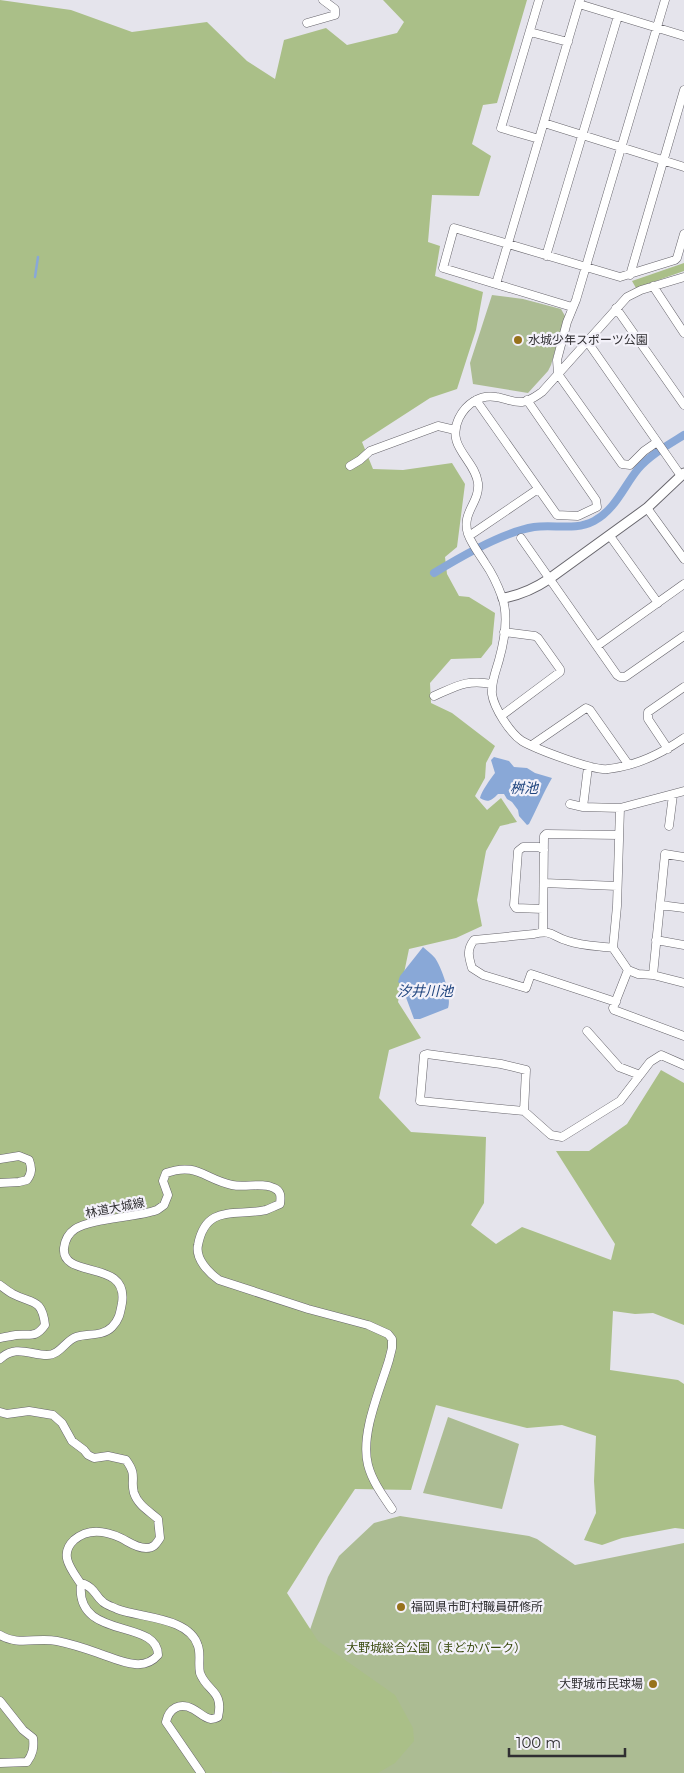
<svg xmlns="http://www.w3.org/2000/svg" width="684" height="1773" viewBox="0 0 684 1773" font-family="Montserrat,'Noto Sans JP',sans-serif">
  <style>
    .green { fill: #acbc93 }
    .forest { fill: #aabf88 }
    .water { fill: #89a8d7 }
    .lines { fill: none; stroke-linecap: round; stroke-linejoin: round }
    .stream { stroke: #89a8d7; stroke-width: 2.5 }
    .canal { stroke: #89a8d7; stroke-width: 8 }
    .minor-casing { stroke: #67656c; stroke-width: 9 }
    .tertiary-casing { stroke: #67656c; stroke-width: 11 }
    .minor { stroke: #fff; stroke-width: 8 }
    .tertiary { stroke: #fff; stroke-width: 9 }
    .poi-dot { fill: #97721c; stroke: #f3f1f9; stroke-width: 2 }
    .labels { text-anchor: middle; stroke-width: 4.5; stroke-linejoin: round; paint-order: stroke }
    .poi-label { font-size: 12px; fill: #2f2e31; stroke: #f3f1f9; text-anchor: start }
    .street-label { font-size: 12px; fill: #2f2e31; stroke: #f3f1f9 }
    .park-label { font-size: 12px; fill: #37480b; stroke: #f3f1f9 }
    .water-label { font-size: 14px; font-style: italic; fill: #1f447e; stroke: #f3f1f9 }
  </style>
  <rect width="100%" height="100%" fill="#e5e4ec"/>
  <!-- green -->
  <path class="green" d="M492,295l31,4 38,10 4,7 -14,49 -3,6 -20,22 -55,-9 -3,-21z
    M448,1417l71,27 -17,65 -79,-16z
    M400,1516l129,20 8,3 38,26 109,-22v230h-423l67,-196 11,-21 35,-33z"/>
  <!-- forest -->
  <path class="forest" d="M0,0l71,10 61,22 75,-10 40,39 28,18 9,-39 42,-12 21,17 50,-12 7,-11 -21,-22h144l-30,103 -14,2 -11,39 19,12 -12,40 -47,-1 -4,47 12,4 -5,30 48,16 -7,38 -19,59 -27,9 -68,44 11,27 30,1 49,-7 13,21 -8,63 -12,10 2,17 12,22 10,1 26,16 -3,31 -11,14 -30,1 -21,24 1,20 21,10 43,33 -9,17 -1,15 -10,18 12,14 14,-12 16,24 -17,4 -14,25 -9,49 5,26 -26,12 -47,11 -11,53 23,36 -32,12 -10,48 32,34 75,5 -2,66 -13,22 25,19 26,-17 89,33 4,-16 -59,-93h33l38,-27 34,-54 23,13v242l-31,-12 -18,1 -22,-3 -3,59 68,10 6,4v145l-9,-1 -53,10 -20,7 -18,-5 12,-27 -2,-32 2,-45 -34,-11 -35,3 -91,-23 -25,85 -56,-1 -35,52 -33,52 31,48 77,54 18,33 1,13 -19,22 -17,10h-88l-18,-2v2h-272z
    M684,263v8l-48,17 -4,-7z"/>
  <!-- water -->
  <path class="water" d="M494,757l15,4 5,6 13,1 8,5 17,5c-9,15 -15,31 -23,46l-2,1 -8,-9 -1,-6 -6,-8 -5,-3 -3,-5h-6c-7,7 -10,9 -18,4 1,-6 11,-20 15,-25l-4,-13z
    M423,947c4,4 9,7 12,11 7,10 17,39 13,50l-28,11h-6l-10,-27 1,-5 -7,-5 2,-6z"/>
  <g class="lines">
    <!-- stream -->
    <path class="stream" d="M35,277l3,-20"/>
    <!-- canal -->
    <path class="canal" d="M434,573c26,-16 69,-41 100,-46 20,-3 41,4 60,-6 21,-11 30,-35 44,-52 12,-14 30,-24 46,-34"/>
    <!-- minor casing -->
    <g class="minor-casing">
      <path id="minor" d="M579,4l105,32
        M307,23l28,-8v-6l-12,-9
        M530,32l38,10
        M544,123l140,44
        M539,139l-38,-11 38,-128
        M546,256l72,-240
        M630,275l54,-185
        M684,277l-43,13 -14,7 -85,95c-6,4 -12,9 -20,10 -9,1 -17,-4 -26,-5 -16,-3 -30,7 -37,21 -14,29 16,41 19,65 2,20 -17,29 -10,51 4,11 11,19 17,29 7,10 13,23 17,34 7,19 2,45 -3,63 -3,11 -8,22 -7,34 2,14 18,39 30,47 14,8 71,30 86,28 28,-3 53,-15 76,-31
        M496,284l84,-284
        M653,286l31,47
        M572,307l-129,-39 11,-40 166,49 55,-17 2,-2 7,-24
        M616,308l68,97
        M587,341l94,135
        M476,400l81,115 21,1 19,-9 -1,-7 -69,-100
        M657,442l-13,9 -14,14 -8,-1 -64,-90 -1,-14 10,-38 9,-22 89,-300
        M350,466l10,-6 10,-9 68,-25 17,4
        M647,508l37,51
        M469,536l69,-47
        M610,536l48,67
        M521,538l96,137 3,2h5l59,-41
        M597,646l87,-62
        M434,696c23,-10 33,-17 58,-12
        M501,716l59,-44v-3l-22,-31 -3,-2 -31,-4
        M532,745l54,-37 4,2 38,54
        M668,749l-20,-30v-7l36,-25
        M570,804l13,3 37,1 64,-17
        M583,807l5,-40
        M620,808l-3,98 -4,42 15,22 10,4 15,1 31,8
        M669,826l4,-31
        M544,883l73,3
        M660,905l24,3
        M543,909l-27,-1 -2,-3 4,-54 5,-4h16l5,3
        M543,932l1,-96 2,-2 73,1
        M656,940l28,5
        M613,948c-14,-2 -31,-2 -45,-7 -15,-4 -16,-12 -34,-7l-60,6c-8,10 -5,18 -2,28l11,7 43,13 5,-14 85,28
        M628,970l-15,38 1,2 70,26
        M653,975l12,-121 19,3
        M587,1031l32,36 21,8
        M524,1111l2,-41 -25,-6 -74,-10 -3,1 -4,46 104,10 27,24 11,2 58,-36 30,-39 11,-7 23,10
        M0,1159l19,-3 10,4c3,8 3,13 -2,20l-8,2 -19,1
        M0,1285c4,3 9,7 13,9 19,10 29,4 32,31 -9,13 -14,9 -29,10 -5,1 -11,2 -16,3
        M0,1359c16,-15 30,-4 47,-4 13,0 18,-14 29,-18 11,-4 26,0 36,-10 7,-7 8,-13 10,-24 7,-45 -61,-23 -58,-55 1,-8 5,-15 11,-19 17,-11 60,-11 82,-19l7,-5 4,-10 -5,-14 3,-8c31,-11 38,6 66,12 13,3 30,-3 42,3 7,3 7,8 6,16 -5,2 -9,4 -14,6 -30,7 -60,-7 -68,35 -3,14 11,28 21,35l89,29 60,16 20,9 4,5v9l-3,12c-9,30 -29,74 -21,105 4,16 15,31 24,44
        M0,1412l7,2 22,-3 24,4 9,8 10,18 12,9 4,5 6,3 14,-2 18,4c12,16 4,20 8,33 4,12 15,18 24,26l2,19c-4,6 -6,10 -14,10 -10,0 -17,-6 -25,-10 -17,-8 -33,-10 -47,2 -16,15 -2,30 7,44
        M0,1635c18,11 37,2 57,6 14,3 27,7 41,12 12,4 24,10 37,11 10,1 17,-2 23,-9 0,-37 -83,-14 -77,-71h3c12,5 10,11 19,18 3,3 10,5 14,7 23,9 73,8 81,37 3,8 0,18 2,27 7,19 24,17 18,44 -1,1 -6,2 -7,2 -7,-1 -12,-7 -18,-10 -13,-7 -24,-1 -27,13l35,51
        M0,1701l23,29 10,8c1,10 0,16 -6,24l-27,1"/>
    </g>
    <!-- tertiary casing -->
    <g class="tertiary-casing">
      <path id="tertiary" d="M503,598c18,-3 31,-9 46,-19l98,-71 37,-35"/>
    </g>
    <!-- minor -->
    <use href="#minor" class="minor"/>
    <!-- tertiary -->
    <use href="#tertiary" class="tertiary"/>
  </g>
  <!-- markers -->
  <g class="poi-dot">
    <circle cx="518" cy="340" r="5"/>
    <circle cx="401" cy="1607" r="5"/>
    <circle cx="653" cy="1684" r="5"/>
  </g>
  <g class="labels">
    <!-- poi labels -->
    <g class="poi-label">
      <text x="528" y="344">水城少年スポーツ公園</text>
      <text x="411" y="1611">福岡県市町村職員研修所</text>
      <text x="643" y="1688" text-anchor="end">大野城市民球場</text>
    </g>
    <!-- street labels -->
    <g class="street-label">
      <text transform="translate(115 1208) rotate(-11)" y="4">林道大城線</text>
    </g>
    <!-- park labels -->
    <g class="park-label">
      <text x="436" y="1652">大野城総合公園（まどかパーク）</text>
    </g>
    <!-- water labels -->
    <g class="water-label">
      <text x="524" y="793">桝池</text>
      <text x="425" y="996">汐井川池</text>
    </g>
  </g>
  <!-- scale -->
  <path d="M509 1748v8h116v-8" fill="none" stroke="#2f2e31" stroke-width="2.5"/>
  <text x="516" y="1748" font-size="15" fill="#2f2e31" stroke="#f3f1f9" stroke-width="4" paint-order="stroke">100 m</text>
</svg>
